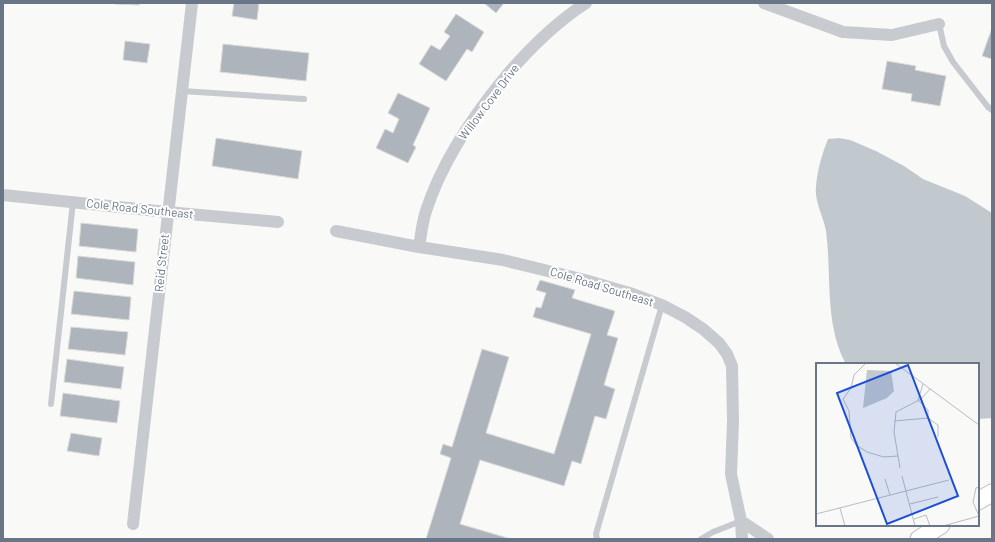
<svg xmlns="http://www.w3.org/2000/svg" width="995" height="542" viewBox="0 0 995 542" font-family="Barlow,sans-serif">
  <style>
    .water { fill: #c1c9ce }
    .building { fill: #aeb4bb; stroke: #dbdbd9 }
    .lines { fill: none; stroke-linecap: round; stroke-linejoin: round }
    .secondary-casing { stroke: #babdc2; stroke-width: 19 }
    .lane { stroke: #c7cace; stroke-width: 6 }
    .street { stroke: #c7cace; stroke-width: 12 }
    .secondary { stroke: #fff; stroke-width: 17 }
    .labels { text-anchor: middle; stroke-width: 4; stroke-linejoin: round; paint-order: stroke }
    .street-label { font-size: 12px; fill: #697687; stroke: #fff }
    .inset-road { fill: none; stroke: #b6bdc3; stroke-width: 1 }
    .view { fill: #1d4ed8; fill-opacity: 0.15; stroke: #1d4ed8; stroke-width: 2 }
    .inset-edge { fill: none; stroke: #697687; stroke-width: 2 }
  </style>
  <rect width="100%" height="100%" fill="#f9f9f7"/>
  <!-- water -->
  <path class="water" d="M839,138l11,2 26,11 28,15 19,13 42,17 27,17v205l-14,1v-55h-132c-22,-40 -14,-89 -20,-133 -2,-13 -12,-31 -10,-44 1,-16 6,-33 12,-48z"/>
  <!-- building -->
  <path class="building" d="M116,3h23v2l-24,-1z
    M234,3h25l-2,17 -25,-4z
    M484,3h20l-8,10z
    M456,14l28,18 -12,20 -5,-3 -21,32 -27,-17 12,-19 9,5 10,-14 -6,-4z
    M992,28v31l-10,-3z
    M125,41l25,3 -3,19 -24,-3z
    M223,44l86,9 -3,28 -86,-9z
    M887,61l29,5 -1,4 31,6 -6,30 -29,-5 1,-7 -30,-5z
    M398,93l32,15 -17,37 3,2 -8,16 -32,-15 9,-19 8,4 6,-14 -11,-6z
    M216,138l86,13 -4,28 -86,-13z
    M81,223l57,6 -2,23 -57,-6z
    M78,256l57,6 -2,23 -57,-7z
    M540,280l35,10 -3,8 43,13 -8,24 11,3 -14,47 11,4 -9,30 -11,-3 -14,48 -9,-3 -8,25 -84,-26 -20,64 51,15h-85l25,-81 -11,-4 3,-10 9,3 30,-98 27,8 -23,76 68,21 37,-120 -58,-17 3,-10 5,1 5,-15 -10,-3z
    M74,291l57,6 -2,23 -58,-6z
    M71,327l57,5 -3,23 -57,-6z
    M67,359l57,8 -3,22 -57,-7z
    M63,393l57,8 -3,22 -57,-7z
    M71,433l31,5 -3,18 -32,-5z"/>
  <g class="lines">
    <!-- secondary casing -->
    <g class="secondary-casing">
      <path id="secondary" d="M978,501l14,-8
        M919,539l22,-14"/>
    </g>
    <!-- lane -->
    <path class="lane" d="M939,24l5,22 9,16 35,45 4,3
      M182,91l122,8
      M51,404l22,-202
      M597,539l-1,-5 66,-229
      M701,539l12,-7 28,-11"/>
    <!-- street -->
    <path class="street" d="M764,3l79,29 49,3 47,-11
      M3,195l164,17 111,10
      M336,231l83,16 84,13 82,20 48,14 29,11 23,12 18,12 16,14 8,11 5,12 1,55 -2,53 10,47 1,18
      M419,247c2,-11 3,-24 7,-36 16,-50 46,-94 80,-135 24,-28 49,-53 80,-73
      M741,521l27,18
      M133,524l59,-521"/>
    <!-- secondary -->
    <use href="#secondary" class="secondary"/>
  </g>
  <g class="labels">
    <!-- street labels -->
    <g class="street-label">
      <text transform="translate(489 102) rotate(-53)" y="4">Willow Cove Drive</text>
      <text transform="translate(140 209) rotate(6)" y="4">Cole Road Southeast</text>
      <text transform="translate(162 263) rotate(-84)" y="4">Reid Street</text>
      <text transform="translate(602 287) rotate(17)" y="4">Cole Road Southeast</text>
    </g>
  </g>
  <!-- overview -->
  <g transform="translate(816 363)">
    <rect width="163" height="163" fill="#f9f9f7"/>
    <path d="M51,7l24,1 3,20 -7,7 -24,10z" fill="#c1c9ce"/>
    <path class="inset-road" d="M50,0l-12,12 -3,13 -8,11 6,12 2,27 5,7 11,7 17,5 14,-1M79,0l84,62M102,37l5,-16M112,55l10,7v12M78,58l34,-3v-8l-10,-10M84,105l-6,-36 2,-20 25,-13 9,-10M86,113l13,50M69,116l5,16M94,141l28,-7M24,145l5,18M0,151l133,-34M163,153l-6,-14 3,-14 3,-1M98,156l12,-4 4,11M127,163l36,-10"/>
    <path class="view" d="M92,2l50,131 -71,28 -50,-131z"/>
    <rect width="163" height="163" class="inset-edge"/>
  </g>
  <!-- border -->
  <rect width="995" height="542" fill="none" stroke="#697687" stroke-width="8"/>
</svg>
